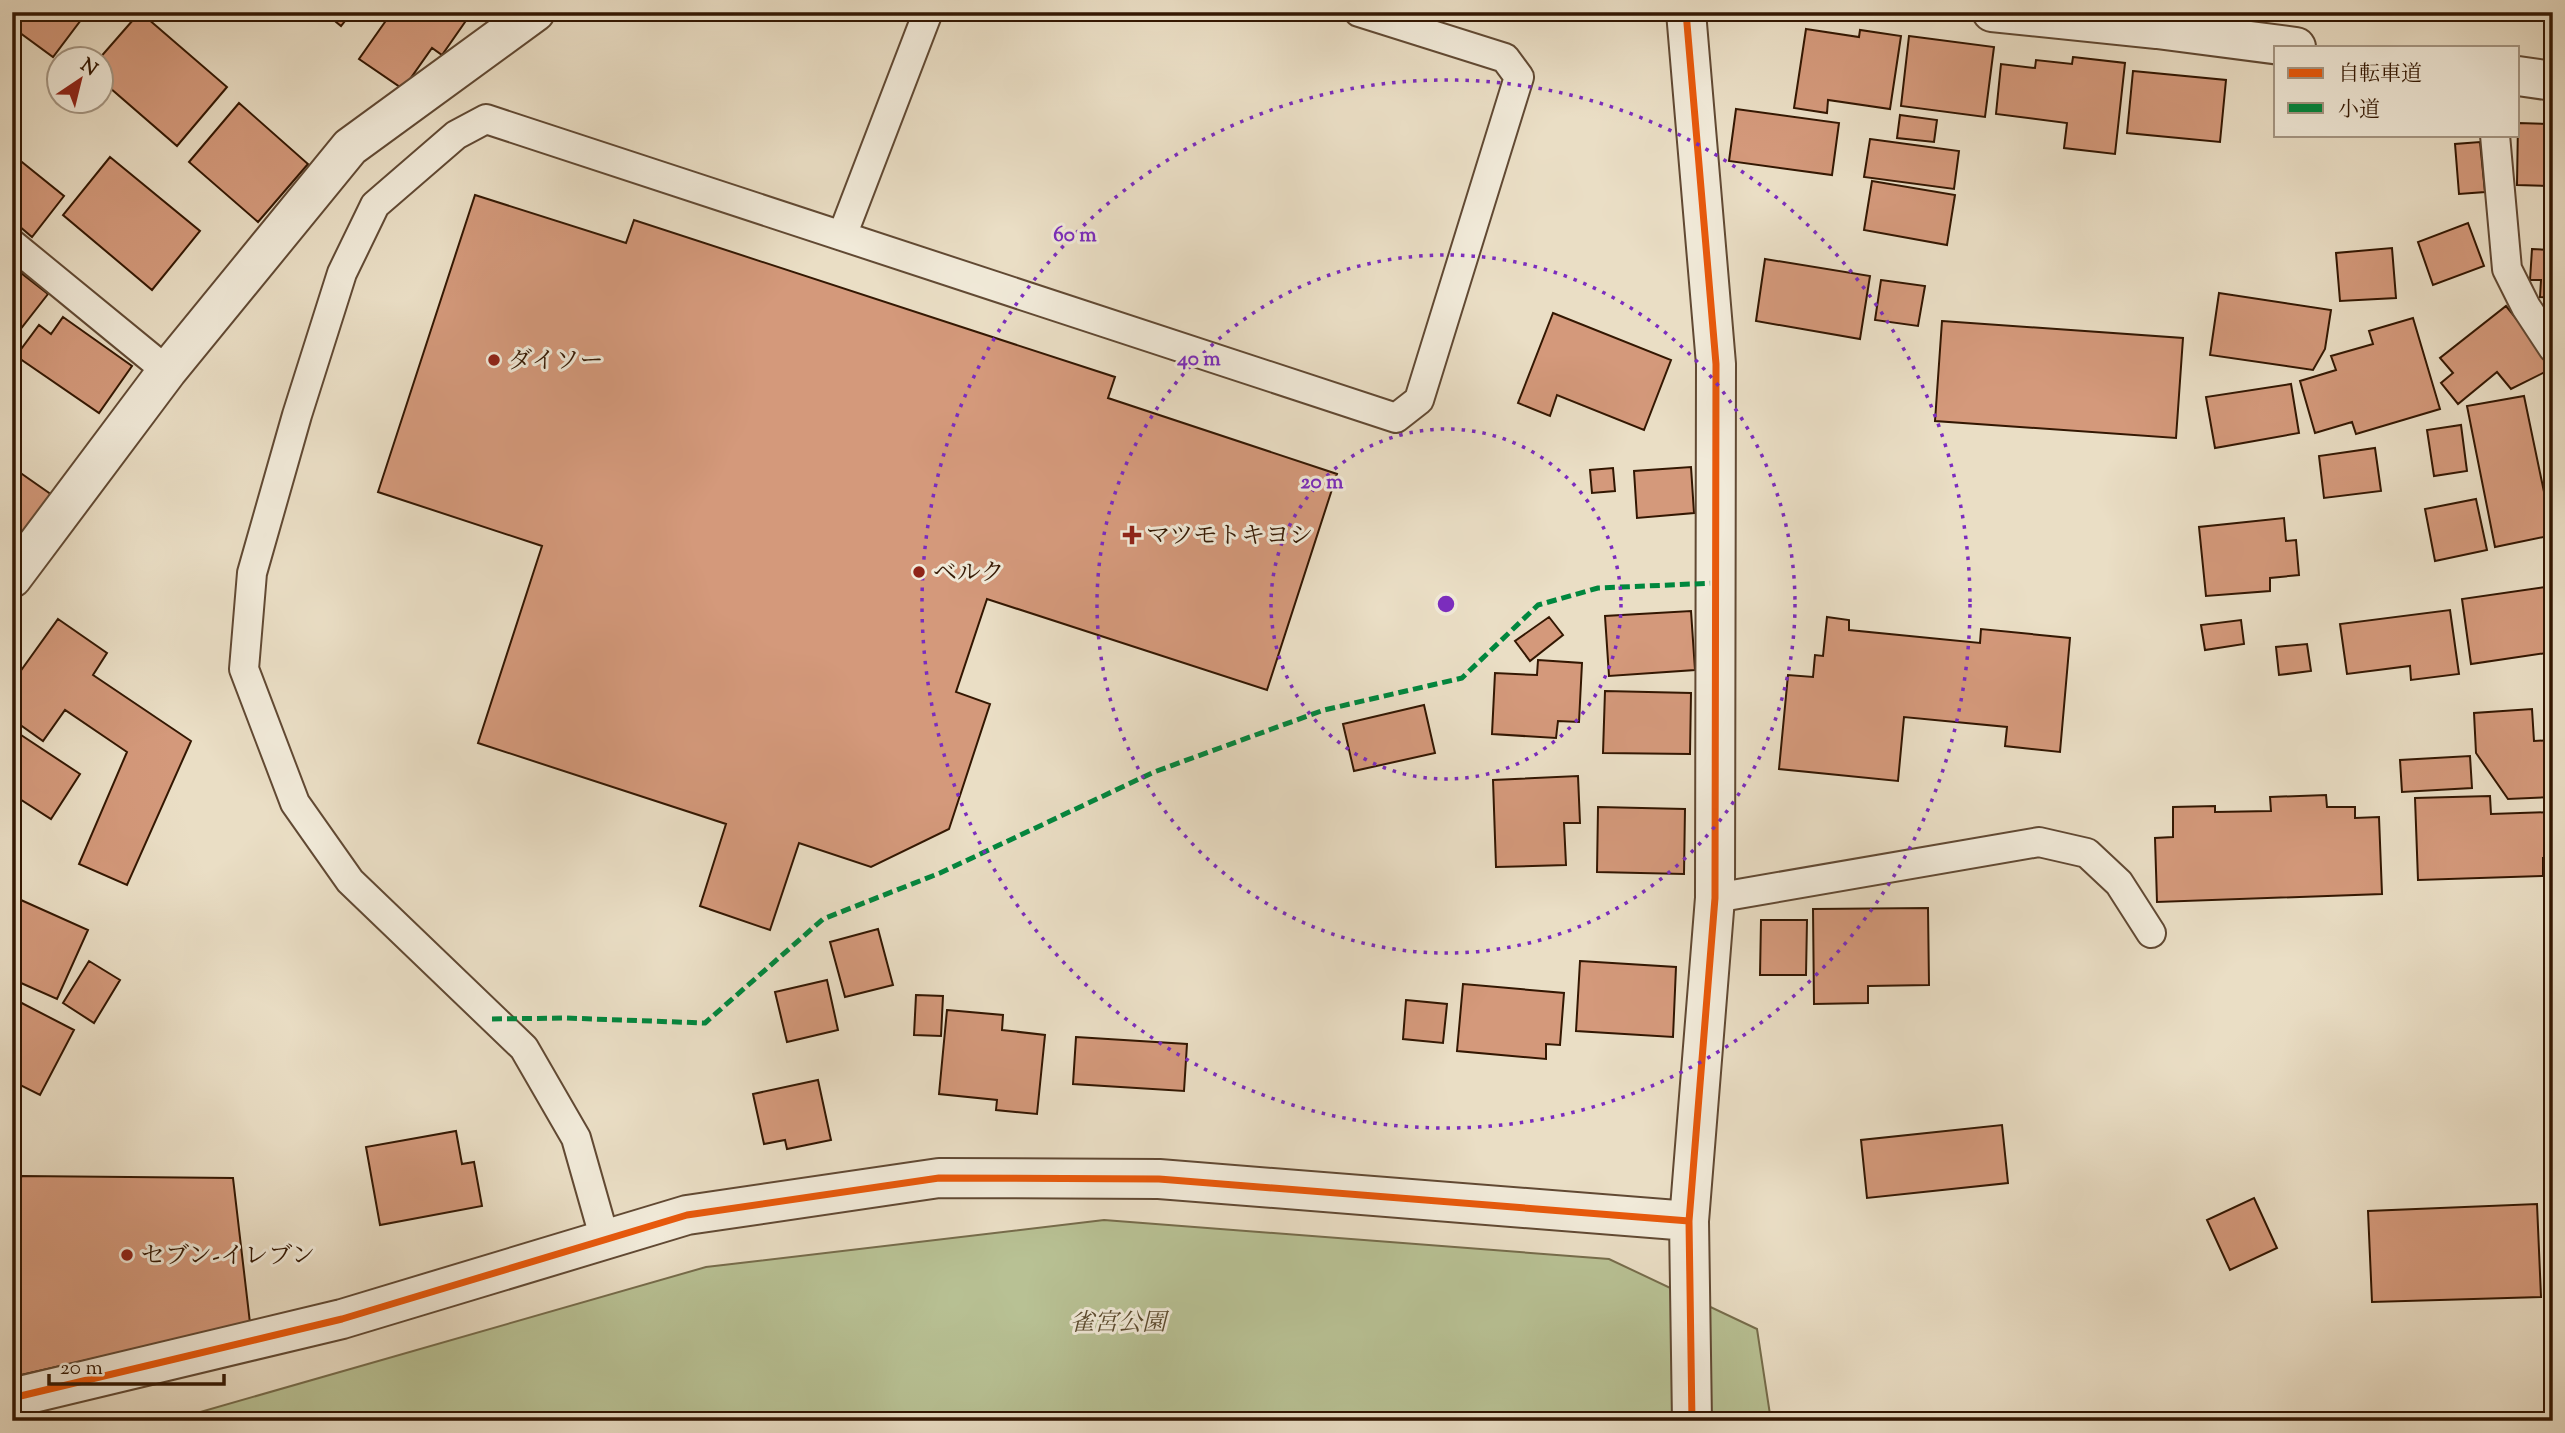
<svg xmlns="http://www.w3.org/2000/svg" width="2565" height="1433" viewBox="0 0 2565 1433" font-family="'Sorts Mill Goudy','Noto Serif JP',serif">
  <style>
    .green { fill: #b8c194; stroke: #766c4b; stroke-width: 2 }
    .building { fill: #d4997b; stroke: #331702; stroke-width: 2 }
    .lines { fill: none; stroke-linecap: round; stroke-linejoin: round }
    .lane-casing { stroke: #614933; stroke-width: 32 }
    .street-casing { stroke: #614933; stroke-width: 42 }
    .lane { stroke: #f1ead9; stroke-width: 28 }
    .street { stroke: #f1ead9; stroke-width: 38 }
    .quiet { stroke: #00873e; stroke-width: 5; stroke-dasharray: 10 5; stroke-linecap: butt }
    .cycleway-casing { stroke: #f1ead9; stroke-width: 11 }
    .cycleway { stroke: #e8590c; stroke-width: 7 }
    .ring { fill: none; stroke: #7b2cbf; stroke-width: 3.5; stroke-dasharray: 3.5 7 }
    .poi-dot { fill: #8f2418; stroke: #f1ead9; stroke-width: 2.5 }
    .labels { text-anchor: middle; stroke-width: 6; stroke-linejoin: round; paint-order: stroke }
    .poi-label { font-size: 24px; fill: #331702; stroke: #f1ead9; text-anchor: start }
    .park-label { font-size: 24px; font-style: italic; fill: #5b4a2e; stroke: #f1ead9 }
    .centre { fill: #7b2cbf; stroke: #f1ead9; stroke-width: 3.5 }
    .ring-label { font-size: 21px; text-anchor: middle; font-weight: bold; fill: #7b2cbf; stroke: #f1ead9; stroke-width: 6; stroke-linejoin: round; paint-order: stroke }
  </style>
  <rect width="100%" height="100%" fill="#eadec5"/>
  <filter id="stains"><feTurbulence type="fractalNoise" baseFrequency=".00286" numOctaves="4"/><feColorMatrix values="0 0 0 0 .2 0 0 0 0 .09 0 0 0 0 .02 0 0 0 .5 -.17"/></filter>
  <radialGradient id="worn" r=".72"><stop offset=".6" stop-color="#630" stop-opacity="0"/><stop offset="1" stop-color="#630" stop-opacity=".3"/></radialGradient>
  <!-- green -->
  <path class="green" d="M1104,1220l505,39 148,70 14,92h-1602l537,-154z"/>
  <!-- building -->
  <path class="building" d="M12,12h75l-34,45 -41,-30z
    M140,12l87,75 -50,59 -75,-65v-21h-4z
    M324,12h28l-11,14z
    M392,12h80l-30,43 -10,-7 -29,41 -44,-30z
    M1806,29l53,8 1,-7 41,6 -11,73 -62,-9 -1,13 -33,-5z
    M1909,36l85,11 -9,70 -84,-11z
    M2073,57l52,6 -10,91 -51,-6 3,-25 -71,-9 5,-50 34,4 1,-8 36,4z
    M2133,71l93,9 -6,62 -93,-9z
    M239,103l69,61 -50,58 -69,-60z
    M1736,109l103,14 -7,52 -103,-14z
    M1900,115l37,5 -3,22 -37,-4z
    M2518,123l35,1v62l-36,-1z
    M1870,139l89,12 -5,38 -90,-12z
    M2480,142l5,50 -26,2 -4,-50z
    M12,154l52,42 -32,41 -20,-17z
    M110,157l90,74 -48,59 -89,-75z
    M1872,181l83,14 -8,50 -83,-15z
    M475,195l151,48 8,-23 481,157 -7,21 229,76 -70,216 -280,-91 -31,93 34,12 -41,125 -78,38 -72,-24 -29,87 -70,-24 26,-82 -248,-81 64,-197 -164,-54z
    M2468,223l16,43 -51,19 -15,-43z
    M2392,248l4,50 -56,3 -4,-48z
    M2532,249l21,1v48l-13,-1 1,-17h-11z
    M1765,259l105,17 -10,63 -104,-18z
    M12,266l36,28 -36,46z
    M1881,280l44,6 -7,40 -43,-6z
    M2219,293l112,17 -6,39 -12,21 -103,-15z
    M2506,306l47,58v4l-42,21 -14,-17 -39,32 -17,-21 12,-10 -13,-15z
    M1553,313l118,47 -27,70 -87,-35 -7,21 -32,-13z
    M63,317l69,49 -33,47 -83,-57 23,-31 12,9z
    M2413,318l27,91 -84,25 -4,-12 -37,11 -15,-52 36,-11 -5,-14 42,-12 -4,-13z
    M1942,321l241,17 -7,100 -241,-17z
    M2291,384l8,49 -84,15 -9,-51z
    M2524,396l29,139 -58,12 -28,-141z
    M2461,425l6,46 -33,5 -7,-46z
    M2375,448l6,43 -57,7 -5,-42z
    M12,467l40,28 -34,49 -6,-3z
    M1691,467l3,46 -57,5 -3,-47z
    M1613,468l2,23 -23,2 -2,-23z
    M2476,499l11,51 -52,11 -10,-52z
    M2284,518l2,23 10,-1 3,35 -29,3v13l-64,5 -7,-69z
    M2553,586v66l-82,12 -9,-65z
    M2450,610l9,64 -48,6 -1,-14 -63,8 -7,-50z
    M1691,611l4,59 -86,6 -4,-60z
    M1549,617l14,18 -33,26 -15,-20z
    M1827,617l22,3v10l131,13 1,-14 89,9 -10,114 -55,-6 2,-19 -103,-10 -6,64 -119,-12 9,-94 25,2 2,-22 8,1z
    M58,619l49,34 -14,22 98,66 -64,144 -48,-21 48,-112 -62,-42 -22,31 -31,-22v-36z
    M2241,620l3,24 -39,6 -4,-25z
    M2307,644l4,27 -32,4 -3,-28z
    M1538,660l44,3 -3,59 -21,-1 -2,17 -64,-4 3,-61 42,2z
    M1605,691l86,2 -1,61 -87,-1z
    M1424,705l11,48 -81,18 -11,-47z
    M2532,709l2,32 19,-1v57l-45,2 -32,-46 -2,-40z
    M12,729l68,45 -29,45 -39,-25z
    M2470,756l2,32 -70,4 -2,-32z
    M1578,776l2,47h-16l2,42 -70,2 -3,-87z
    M2326,795l1,12h28v11l24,-1 3,77 -225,8 -2,-64 18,-1v-30l42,-1v6l56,-1 -1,-14z
    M2490,796l1,18 62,-2v46h-10v18l-125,4 -3,-82z
    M1598,807l87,2 -1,65 -87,-2z
    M12,896l76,34 -31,69 -45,-20z
    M1928,908l1,77 -61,1v17l-54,1 -1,-95z
    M1761,920h46l-1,55h-46z
    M878,929l15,56 -48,12 -15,-55z
    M89,961l31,19 -26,43 -31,-20z
    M1580,961l96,6 -3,70 -97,-6z
    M827,980l11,50 -51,12 -12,-50z
    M1463,984l101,9 -4,52 -14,-1v15l-89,-8z
    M916,995l27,1 -2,40 -27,-1z
    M12,998l62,32 -34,65 -28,-14z
    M1406,1000l41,4 -4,39 -40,-4z
    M947,1010l56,5 -1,15 43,5 -8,79 -41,-4 1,-10 -58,-6z
    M1076,1037l111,7 -3,47 -111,-7z
    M818,1080l13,60 -44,9 -2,-9 -21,4 -11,-50z
    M2002,1125l6,58 -141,15 -6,-58z
    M456,1131l6,33 12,-2 8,44 -102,19 -14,-78z
    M22,1176l211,2 17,145 -238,54v-189z
    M2254,1198l23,50 -47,22 -23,-50z
    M2537,1204l4,93 -169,5 -4,-91z"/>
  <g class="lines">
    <!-- lane casing -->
    <g class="lane-casing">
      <path id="lane" d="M2495,135l12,134 19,38 27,41
        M842,236l86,-224
        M12,244l155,127
        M1715,898l324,-56 48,11 32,30 32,50
        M605,1240l-29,-102 -52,-90 -174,-167 -55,-78 -51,-134 8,-96 45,-158 45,-142 33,-68 81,-70 30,-16 910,299 23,-18 100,-323 -14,-19 -146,-46"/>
    </g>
    <!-- street casing -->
    <g class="street-casing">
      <path id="street" d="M1686,12l30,352 -1,534 -26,323 3,200
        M1992,12l165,17 139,18
        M2518,76l35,5
        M12,578l155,-207 183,-224 185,-135
        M12,1398l330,-79 345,-104 252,-37 220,1 530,42"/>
    </g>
    <!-- lane -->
    <use href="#lane" class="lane"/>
    <!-- street -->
    <use href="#street" class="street"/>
    <!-- quiet -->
    <path class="quiet" d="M492,1019l73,-1 140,5 118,-104 117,-46 214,-101 170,-62 138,-32 76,-73 60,-17 118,-5"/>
    <!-- cycleway casing -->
    <g class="cycleway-casing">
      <path id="cycleway" d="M1686,12l30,352 -1,534 -26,323 3,200
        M12,1398l330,-79 345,-104 252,-37 220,1 530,42"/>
    </g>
    <!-- cycleway -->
    <use href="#cycleway" class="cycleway"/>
  </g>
  <!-- distance rings -->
  <g class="ring">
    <circle cx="1446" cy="604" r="175"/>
    <circle cx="1446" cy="604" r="349"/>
    <circle cx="1446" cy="604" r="524"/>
  </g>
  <!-- markers -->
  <g class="poi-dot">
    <circle cx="494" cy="360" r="7"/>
    <path d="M1128.5 524.5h7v7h7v7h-7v7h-7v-7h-7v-7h7z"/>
    <circle cx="919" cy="572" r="7"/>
    <circle cx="127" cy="1255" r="7"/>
  </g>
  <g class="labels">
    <!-- poi labels -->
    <g class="poi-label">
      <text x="508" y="368">ダイソー</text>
      <text x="1146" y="543">マツモトキヨシ</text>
      <text x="933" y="580">ベルク</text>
      <text x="141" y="1263">セブン-イレブン</text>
    </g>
    <!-- park labels -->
    <g class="park-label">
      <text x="1118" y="1330">雀宮公園</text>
    </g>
  </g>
  <circle cx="1446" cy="604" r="10" class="centre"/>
  <g class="ring-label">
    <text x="1075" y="241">60 m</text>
    <text x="1199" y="365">40 m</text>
    <text x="1322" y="488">20 m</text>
  </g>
  <!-- margin -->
  <rect width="2565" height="1433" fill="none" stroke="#eadec5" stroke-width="42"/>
  <rect x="14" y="14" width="2537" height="1405" fill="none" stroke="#331702" stroke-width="3.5"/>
  <rect x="21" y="21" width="2523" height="1391" fill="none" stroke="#331702" stroke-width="2"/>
  <!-- legend -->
  <rect x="2274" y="46" width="245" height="91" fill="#f1ead9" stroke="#a59683" stroke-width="2"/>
  <rect x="2288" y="68" width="35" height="10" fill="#e8590c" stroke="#a59683" stroke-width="2"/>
  <text x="2338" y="80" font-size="21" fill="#331702">自転車道</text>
  <rect x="2288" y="103" width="35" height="10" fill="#00873e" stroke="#a59683" stroke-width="2"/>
  <text x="2338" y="116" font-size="21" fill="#331702">小道</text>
  <!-- north arrow -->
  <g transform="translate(80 80) rotate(35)"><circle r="33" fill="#f1ead9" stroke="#a59683" stroke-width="2"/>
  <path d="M0-5L12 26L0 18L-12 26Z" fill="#8f2418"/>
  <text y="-10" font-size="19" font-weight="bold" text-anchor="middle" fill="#331702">N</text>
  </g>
  <!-- scale -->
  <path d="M49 1374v10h175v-10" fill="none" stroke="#331702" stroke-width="3.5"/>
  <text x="60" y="1374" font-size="21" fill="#331702" stroke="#f1ead9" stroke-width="5" paint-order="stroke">20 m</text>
  <rect width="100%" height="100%" filter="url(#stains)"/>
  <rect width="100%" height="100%" fill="url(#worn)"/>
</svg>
